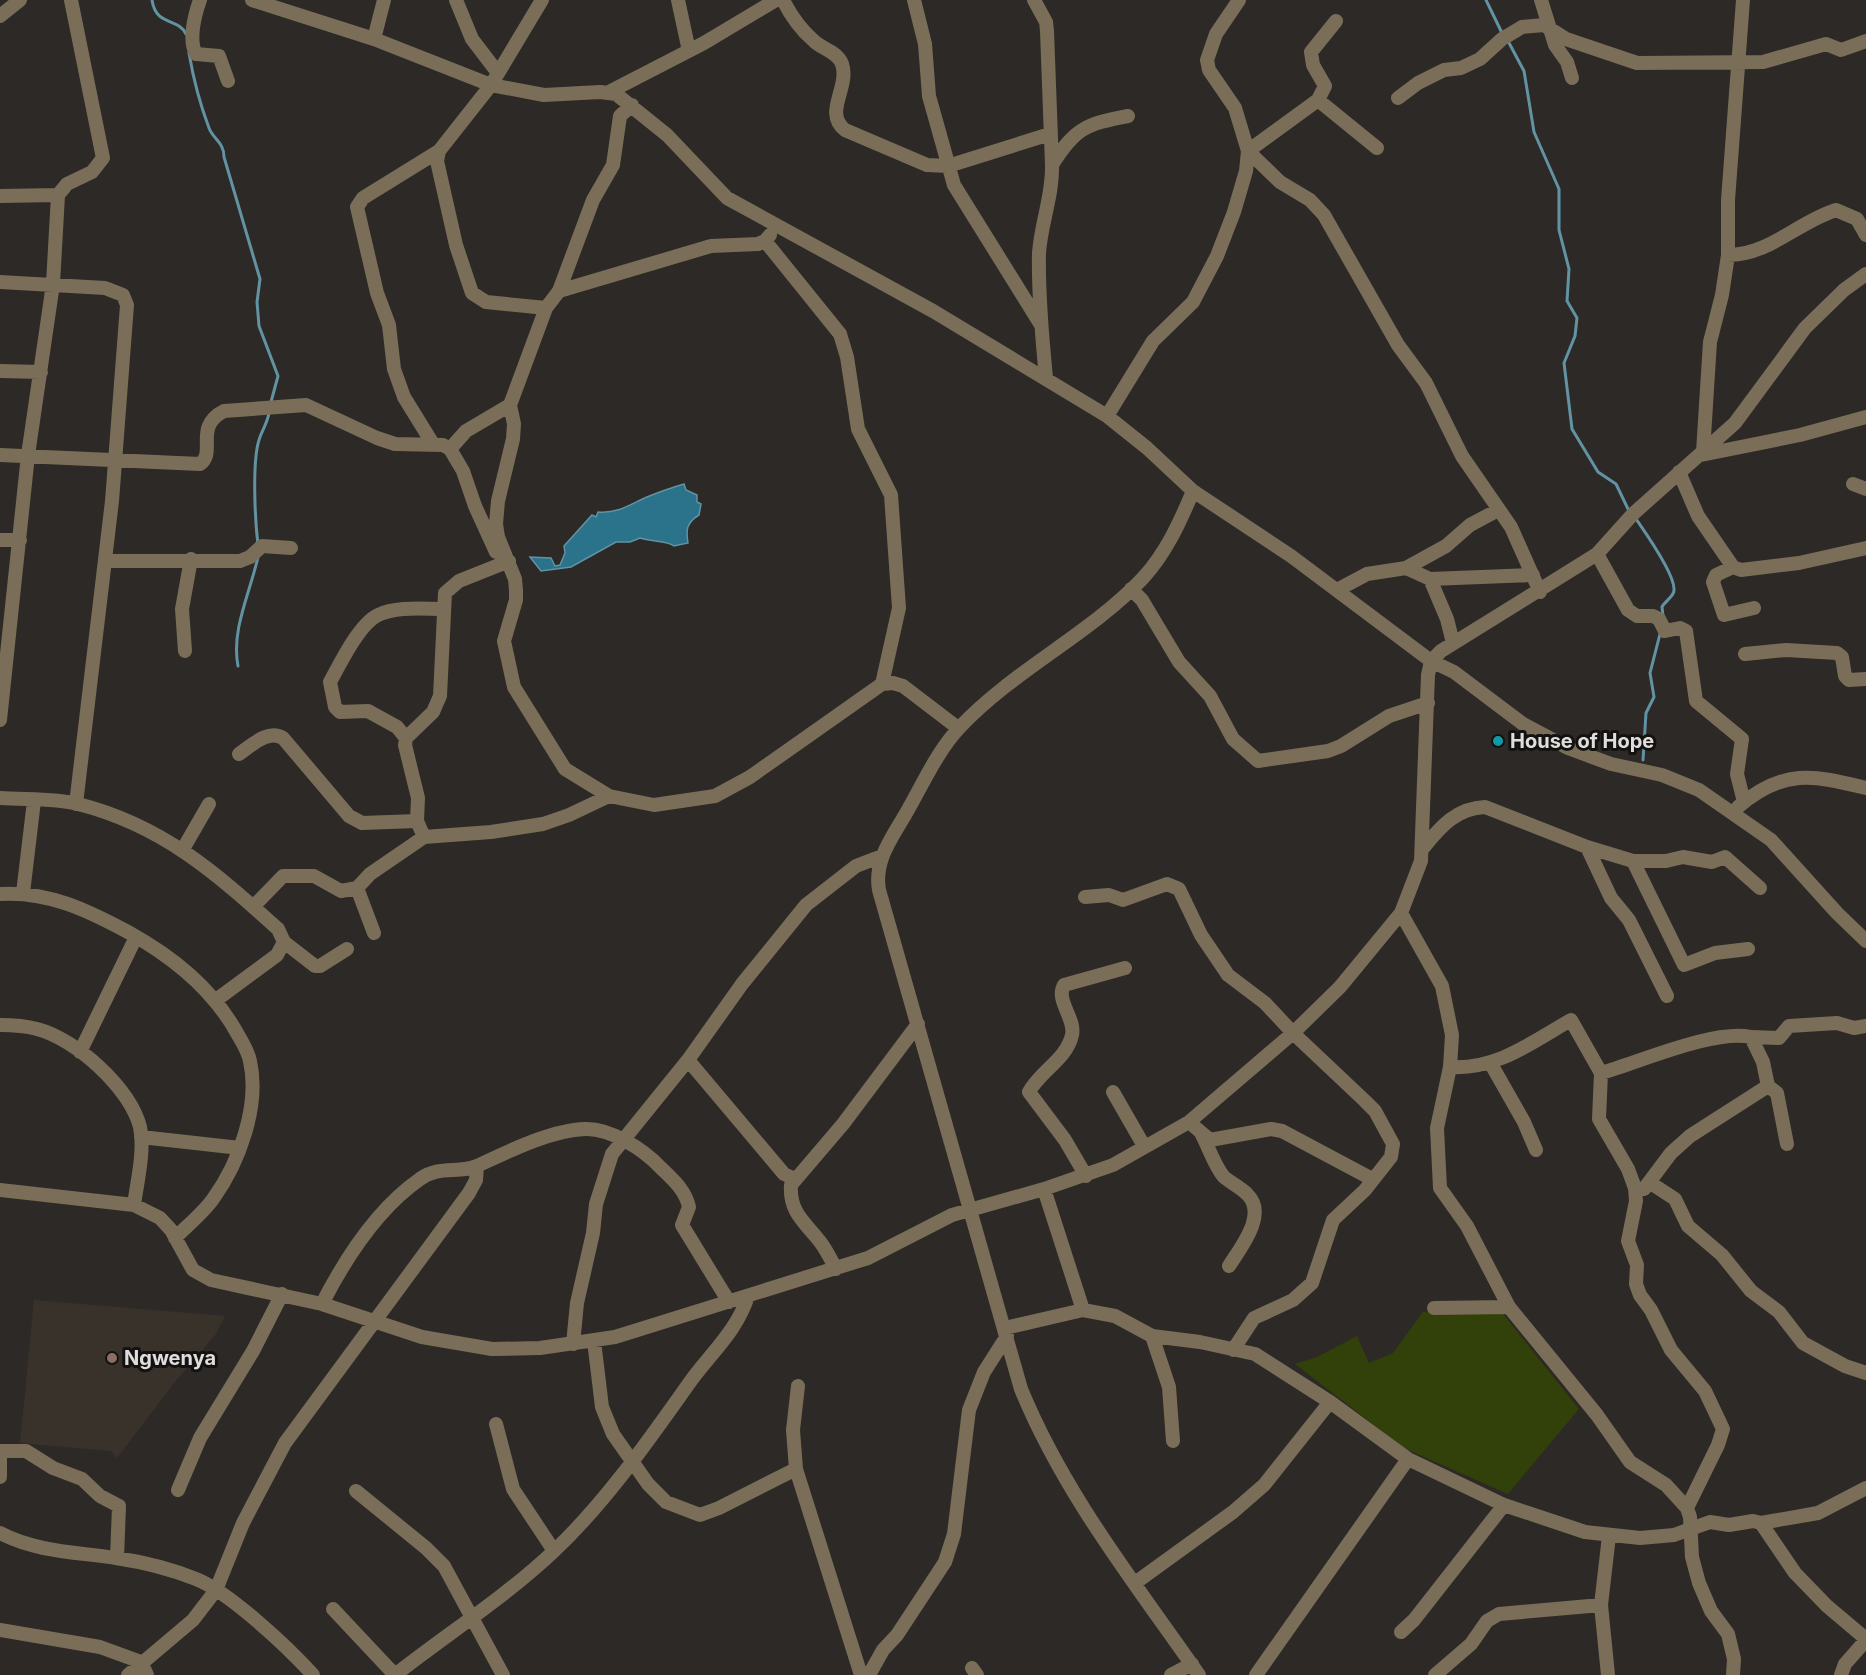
<svg xmlns="http://www.w3.org/2000/svg" width="1866" height="1675" viewBox="0 0 1866 1675" font-family="Inter,sans-serif">
  <style>
    .built { fill: #39322b }
    .green { fill: #324009 }
    .water { fill: #2a738b; stroke: #6193a3; stroke-width: 1.5 }
    .lines { fill: none; stroke-linecap: round; stroke-linejoin: round }
    .stream { stroke: #6193a3; stroke-width: 3 }
    .minor { stroke: #7b6e58; stroke-width: 14 }
    .culture-dot { fill: #0f9aa8; stroke: #141211; stroke-width: 2 }
    .education-dot { fill: #8d6e63; stroke: #141211; stroke-width: 2 }
    .labels { text-anchor: middle; stroke-width: 6; stroke-linejoin: round; paint-order: stroke }
    .poi-label { font-size: 20px; font-weight: bold; fill: #e0dedc; stroke: #141211; text-anchor: start }
  </style>
  <rect width="100%" height="100%" fill="#2d2927"/>
  <!-- built -->
  <path class="built" d="M34,1300l191,16 -9,18 -42,49 -57,75 -6,-7 -91,-8z"/>
  <!-- green -->
  <path class="green" d="M1423,1312l80,2 76,95 -71,85 -104,-46 -109,-84 22,-7 40,-21 12,27 24,-10z"/>
  <!-- water -->
  <path class="water" d="M684,484l2,6 11,5v7l4,2 -2,11c-13,8 -13,15 -11,28l-14,3c-7,-6 -23,-4 -34,-8l-10,4h-14l-45,25 -30,4 -11,-14 21,1 4,8 5,-1 5,-12 -1,-7 28,-31 4,2 2,-5c22,2 35,-10 54,-17 10,-4 22,-8 32,-11z"/>
  <g class="lines">
    <!-- stream -->
    <path class="stream" d="M152,0c4,27 26,17 34,34
      M1486,0l16,33
      M1508,41l16,30 10,61 25,57v41l10,39 -2,32 10,17 -2,18 -11,27 8,66 26,43 18,12 13,27
      M189,53c4,24 11,51 20,75 4,11 15,14 15,29l36,122 -3,23 2,24 19,50 -7,26
      M1636,519c9,13 38,54 38,70 1,7 -9,12 -12,18l1,9
      M258,545c-3,-25 -6,-83 1,-105 3,-10 8,-16 10,-27
      M238,666c-7,-36 12,-73 20,-109
      M1643,760l3,-47 8,-16 -4,-24 10,-39"/>
    <!-- minor -->
    <path class="minor" d="M200,0c-5,14 -12,40 -4,54l23,2 9,25
      M252,0l122,39 117,46 53,10 56,-3 16,2 51,41 60,63 206,113 174,105 40,32 46,43 98,65 140,105 23,11 69,52 45,24 43,16 51,11 37,15 72,50 66,73 29,28
      M456,0l16,39 26,34
      M542,0l-51,85 -52,66 -2,10 19,84 16,48 14,9 60,6
      M678,0l11,51
      M783,0c8,16 17,29 31,41 8,8 24,11 28,23 8,23 -19,49 3,66l82,35 21,1 102,-32
      M914,0l11,44 4,52 25,89 87,140
      M1034,0l12,22 1,9 5,134c1,30 -11,58 -13,88 -1,41 3,84 7,125
      M1541,0l14,45 12,17 5,16
      M0,16l20,-16
      M1336,21l-25,31 2,13 12,21 -7,14 -70,51 32,31 30,18 14,15 74,130 28,38 36,73 49,71 29,65
      M374,39l10,-39
      M609,92l95,-49 72,-43
      M1398,98l20,-15 26,-13 17,-2 19,-9 22,-20 20,-12 22,-2 22,14 71,24 126,-1 63,-18 15,6 25,-9
      M1318,100l59,48
      M632,105l-12,11 -7,49 -20,35 -34,91 -13,17 -36,97 4,19 -1,15 -15,62 -2,23 2,13 17,42 1,11v10l-12,41 10,46 51,82 44,27 45,9 61,-9 35,-19 132,-93 11,-1 10,3 55,42
      M1052,165c23,-37 34,-41 76,-49
      M0,196l58,-1
      M765,241l75,93 7,23 11,72 33,66 8,113 -17,76
      M1728,255c41,0 70,-33 108,-45l21,9 9,16
      M0,282l105,6 18,7 4,10 -15,196 -36,303
      M559,291l152,-45 47,-2 7,-3 5,-6
      M0,371l41,1
      M1107,416l46,-75 40,-39 24,-46 17,-44 12,-41 2,-20 -13,-43 -26,-38 -2,-10 9,-26 23,-34
      M433,444l-29,-47 -10,-28 -5,-44 -12,-32 -20,-86 6,-9 76,-47
      M450,449l16,-18 44,-26
      M1703,452l7,-110 12,-47 6,-40v-55l15,-200
      M0,455l200,9c17,-12 -7,-37 24,-53l82,-6 71,33 18,6 48,1 7,4 13,22 12,35 21,46
      M1701,455l99,-20 66,-18
      M1679,472l19,44 35,51 8,3 58,-7 67,-15
      M1853,484l13,5
      M1193,491c-13,31 -27,62 -50,87 -54,57 -128,91 -183,149 -23,24 -38,59 -55,88 -14,24 -31,46 -26,75l142,499c43,105 114,194 178,286
      M0,540h20
      M1597,554l31,56 9,6h16l6,3 6,12 15,-3 6,3 10,70 46,38 -5,35 7,28
      M105,561h135l10,-4 12,-11 29,2
      M1733,567l-17,8 -3,7 11,33 30,-7
      M1406,568l24,11 103,-4
      M1430,579l17,40 6,24
      M1131,589l11,11 37,62 31,34 23,43 25,22 70,-10 13,-5 48,-30 39,-13
      M1337,590l30,-16 39,-6 40,-22 24,-21 28,-15
      M185,651l-3,-42 9,-50
      M1745,654l41,-4 51,3 5,4 3,19 4,4 17,-1
      M0,720l28,-265 25,-171 5,-89 9,-11 25,-12 11,-14 -32,-158
      M406,738l-9,-11 -29,-16 -28,1 -5,-5 -5,-25c10,-18 29,-58 48,-67 18,-9 46,-6 65,-6
      M239,754c13,-9 29,-25 44,-16l66,78 13,7 55,-2
      M0,798c25,2 54,0 78,6 84,21 138,69 200,125l6,13 -7,13 -61,45
      M1738,807c45,-39 75,-32 128,-19
      M424,837l-7,-16 1,-23 -13,-53 1,-7 27,-26 7,-16 5,-103 14,-12 50,-20
      M1424,847c17,-21 33,-39 61,-40l102,40 46,14 51,104 31,-12 33,-4
      M1587,847l24,51 18,22 38,76
      M183,849l26,-45
      M1633,861h33l17,-4 29,5 13,-5 35,31
      M23,893l11,-92
      M0,894c48,-3 87,16 128,38 45,25 84,56 109,101 5,9 11,18 13,28 10,45 -11,102 -37,138 -10,14 -26,27 -38,39
      M1085,897l24,-2 14,5 44,-16 12,5 22,46 27,40 37,28 28,30 71,67 11,11 18,33 -2,13 -26,33 -32,30 -21,63 -19,17 -39,18 -21,32
      M253,907l30,-31h31l27,15 16,-3
      M1401,913l41,73 10,49 -2,32 -13,61 3,60 27,38 42,81 88,108 33,47 36,23 21,23 3,9 2,40 7,26 12,28 17,23 6,25 -1,16
      M374,933l-17,-45 13,-14 54,-37 67,-5 52,-8 26,-9 40,-19
      M284,942l31,24h5l27,-17
      M0,1025c11,0 26,1 37,4 39,10 93,59 103,98 5,24 -3,55 -6,78
      M1751,1037l28,1 10,-12 48,-3 17,5 12,-2
      M80,1052l56,-115
      M688,1060l96,114 11,5
      M1491,1064l33,58 12,28
      M1450,1067c47,3 82,-25 121,-47l30,53 -2,46 29,50 7,19 1,13 -8,40 9,24 -1,19 4,11 11,15 20,40 34,41 18,38 -5,16 -31,63
      M1601,1073c39,-11 113,-44 150,-36l12,25 5,24 9,7 10,51
      M1113,1092l31,54
      M1189,1122l21,18 61,-11 11,2 90,48
      M1202,1135c7,13 13,32 22,42 7,6 16,10 23,17 21,20 -6,53 -18,72
      M141,1137l99,11
      M1086,1176l-21,-36 -36,-48c10,-20 38,-33 43,-57 4,-16 -17,-35 -8,-50l61,-17
      M1649,1182l26,17 13,27 34,29 29,36 28,21 24,31 42,23 21,7
      M1044,1189l39,121
      M1644,1189l27,-36 19,-17 78,-50
      M0,1190l134,15 26,13 11,12 22,40 18,10 111,24 100,33 70,12 48,-1 75,-11 253,-79 84,-43 92,-26 69,-24 76,-43 104,-89 47,-46 61,-74 20,-52 7,-186 3,-14 10,-10 156,-97 36,-40 102,-91 70,-95 39,-38 22,-16
      M836,1269c-5,-9 -9,-18 -15,-26 -15,-20 -32,-30 -30,-58l52,-61 75,-100
      M322,1304c24,-47 55,-95 98,-125 19,-14 39,-5 57,-13 30,-14 74,-36 108,-37 25,-1 58,20 75,38 12,12 25,22 29,40l-7,18 47,77
      M1434,1308l75,-1
      M1005,1328l78,-18 32,6 37,20 48,6 55,12 75,48 78,57 96,46 81,27 55,6 34,-3 36,-13 19,3 24,-4 8,2 34,50 32,33 39,33
      M1152,1336l17,51 4,54
      M594,1341l8,66 11,27 35,50 18,18 34,13 19,-7 77,-39
      M573,1344l4,-41 16,-70 3,-29 16,-50 76,-94 54,-76 64,-79 50,-39 26,-10
      M798,1386l-5,44 3,39 65,206
      M496,1424l17,65 41,62
      M0,1451h26l27,17 29,11 18,17 19,10 -2,52
      M0,1457v20
      M178,1490l22,-52 53,-87 29,-57
      M356,1491l70,57 18,18 59,109
      M1761,1523l57,-10 48,-25
      M0,1533c36,19 77,19 116,25 27,4 55,11 80,21 33,13 93,69 117,96
      M1135,1583l98,-71 31,-27 66,-83
      M333,1609l62,66
      M0,1630l100,17 41,15 6,13
      M1401,1632l13,-12 90,-115
      M972,1668l5,7
      M128,1675l65,-55 23,-30 27,-67 42,-80 184,-250 7,-13 1,-14
      M395,1675c52,-41 109,-77 158,-123 53,-50 95,-111 137,-170 21,-29 47,-51 58,-86
      M869,1675l14,-25 14,-15 48,-73 9,-28 15,-124 15,-38 23,-36
      M1171,1675l21,-11
      M1256,1675l152,-216
      M1435,1675l36,-31 16,-23 12,-7 102,-9
      M1608,1675l-7,-70 8,-69
      M1841,1675l4,-11 21,-24"/>
  </g>
  <!-- markers -->
  <circle class="culture-dot" cx="1498" cy="741" r="6"/>
  <circle class="education-dot" cx="112" cy="1358" r="6"/>
  <g class="labels">
    <!-- poi labels -->
    <g class="poi-label">
      <text x="1510" y="748">House of Hope</text>
      <text x="124" y="1365">Ngwenya</text>
    </g>
  </g>
</svg>
